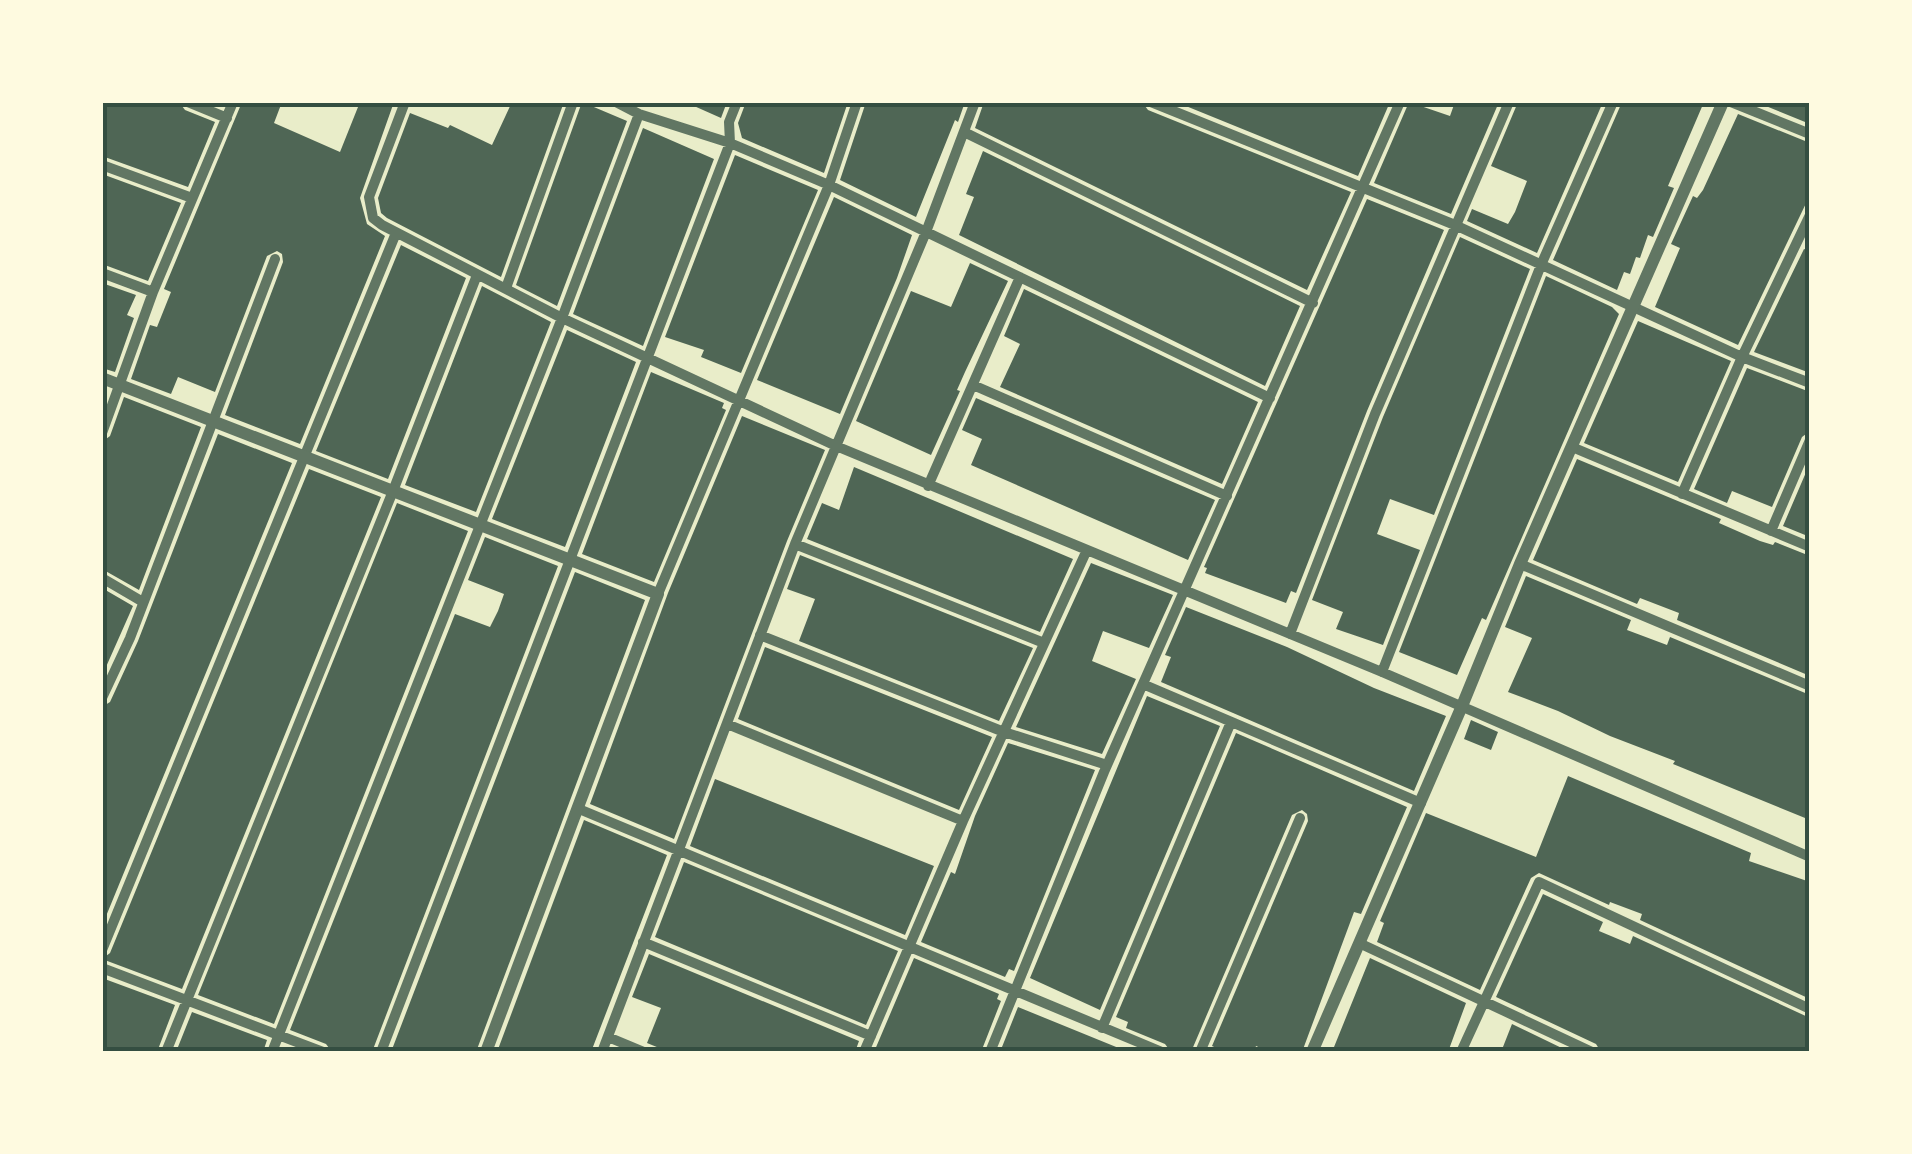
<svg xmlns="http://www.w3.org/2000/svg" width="1912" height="1154" viewBox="0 0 1912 1154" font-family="'Nunito Sans',sans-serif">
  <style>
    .building { fill: #4f6655 }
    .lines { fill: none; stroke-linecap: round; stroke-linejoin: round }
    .minor { stroke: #617663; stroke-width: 10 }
    .tertiary { stroke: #617663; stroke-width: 12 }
    .neatline { fill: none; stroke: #344e41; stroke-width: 4 }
  </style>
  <rect width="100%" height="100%" fill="#e9edc9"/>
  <!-- building -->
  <path class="building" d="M102,102h77l6,8 30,12 -27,65 -86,-31z
    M242,102h40l-8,21 66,29 20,-50h34l-34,96 7,26 18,12 -85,208 -75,-29 58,-153 -1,-8 -5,-3 -10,5 -52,136 -37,-15 -7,17 -40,-15 19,-54 7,2 14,-35 -7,-3z
    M512,102h52l-63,175 -114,-59 -6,-5 -3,-15 32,-85 38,15 2,-3 42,20z
    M582,102l45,19 -70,185 -41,-21z
    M685,102h42l-6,16z
    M746,102h102l-24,71 -82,-35 -4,-15z
    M866,102h99l-7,20 -3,-2 -39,97 -76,-37z
    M984,102h158l6,8 203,82 -44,98 -332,-162z
    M1176,102h214l-32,74z
    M1409,102l41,14 5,-14h44l-48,112 -77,-31z
    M1518,102h85l-66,151 -70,-32 5,-12 36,15 7,-12 12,-31 -36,-15z
    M1622,102h82l-36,84 6,2 -21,49 -5,-2 -8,23 -4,-1 -6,17 -6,-2 -7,18 -64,-30z
    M1756,102h54v22z
    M1738,114l72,29v52l-72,150 -83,-38 25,-59 -9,-4 22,-48 4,2 6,-8z
    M643,128l71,31 -71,187 -70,-32z
    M983,151l317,155 -35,80 -306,-151 15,-38 -8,-3z
    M735,155l83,35 -77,183 -40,-16 3,-7 -39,-13z
    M102,174l79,29 -33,78 -46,-17z
    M834,197l78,38 -15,43 -57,136 -83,-34z
    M1367,199l77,31 -77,181 -71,182 -5,-2 -5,12 -81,-30 2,-5 -3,-1z
    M1460,237l70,32 -96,246 -44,-16 -13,35 43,16 -37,95 -47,-16 7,-17 -31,-12 71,-183z
    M401,245l65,33 -78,201 -72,-28z
    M1804,249l6,2v122l-56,-21z
    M970,263l38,18 -43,91 -8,18 3,1 -29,64 -75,-34 55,-130 40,16z
    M1546,276l66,31 7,7 -133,306 -4,-2 -25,57 -58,-23z
    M102,283l34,12 -9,20 7,3 -19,54 -13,-4z
    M482,286l69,36 -75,190 -71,-27z
    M1024,289l234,113 -36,82 -222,-97 20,-43 -16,-8z
    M1638,321l93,40 -53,121 -94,-39z
    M567,330l69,32 -71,185 -73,-28z
    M1747,368l63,24v39l-8,6 -30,70 -40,-16 -5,12 -33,-14z
    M651,372l73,31 -2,5 4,2 -72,172 -72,-28z
    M124,397l77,30 -62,163 -37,-21v-127l8,-6z
    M976,398l239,102 -27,60 -217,-95 11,-26 -20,-9z
    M742,416l83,34 -38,91 -113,298 -84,-35 78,-211z
    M218,434l74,29 -190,463v-219l8,-5 28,-61z
    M1577,459l144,60 -2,4 41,18 13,4 2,-3 35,14v120l-133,-56 2,-7 -39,-15 -3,6 -104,-44z
    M1810,463v74l-27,-11z
    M854,467l219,92 -33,73 -233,-93 15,-36 17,7z
    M309,469l72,28 -199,492 -80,-30 8,-6z
    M397,503l71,28 -194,493 -76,-29z
    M485,537l73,29 -186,486h-40l-6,-8 -36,-14 165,-416 35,13 8,-16 6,-17 -36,-14z
    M800,555l233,93 -34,73 -200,-80 16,-42 -28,-10z
    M1091,563l82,32 -24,53 -46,-17 -11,30 44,18 -34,75 -86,-27z
    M575,572l70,28 -169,452h-85z
    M1526,576l105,44 -4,10 40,15 3,-8 140,58v125l-137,-56 2,-3 -65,-25 -52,-25 -50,-19 24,-54 -27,-11z
    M102,588l31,18 -31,70z
    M1186,607l101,40 87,41 72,28 -32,75 -253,-109 10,-25 -6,-2z
    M765,647l227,90 -33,73 -221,-91z
    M1147,696l73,30 -120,284 -70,-32z
    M1471,720l27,12 -7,18 -27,-11z
    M1236,733l171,74 -46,107 -7,-2 -52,140h-32l-14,-6 -2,6h-29l-13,-6 96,-225 -1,-7 -5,-4 -10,5 -101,237h-20l-6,-8 -39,-16 2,-6 -12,-5z
    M1008,743l87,27 -81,201 -5,-2 -4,8 -84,-35 30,-70 4,2 20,-58z
    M1568,776l183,77 -2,8 61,21v117l-170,-79 2,-6 -32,-12 -1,3 -70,-32 -8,5 -51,112 -103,-48 7,-19 -4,-2 46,-108 110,44z
    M715,779l219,87 -29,69 -215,-89z
    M584,820l83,35 -76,197h-94z
    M684,862l214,89 -32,74 -211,-88z
    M1543,894l60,28 -4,9 31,13 3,-8 177,82v34h-209l-5,-8 -100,-47z
    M649,954l210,87 -4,11h-186l-22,-9 14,-35 -29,-11z
    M914,958l85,36 -2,5 4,2 -20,51h-107z
    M1370,958l96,45 -18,49h-116z
    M102,978l73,27 -18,47h-55z
    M1018,1007l108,44v1h-126z
    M192,1012l75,28 -4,12h-87z
    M1512,1024l58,28h-69z"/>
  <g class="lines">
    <!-- minor -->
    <path class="minor" d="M188,102l39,16
      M405,102l-36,95 4,21 9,7 180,93 274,128 546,226 428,185
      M616,102l23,12 91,29 99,42 441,213
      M1151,102l304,123 287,132 68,26
      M1731,102l79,32
      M964,132l349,171
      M102,165l90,33
      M102,273l51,19
      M506,288l67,-186
      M973,385l254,111
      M102,433l51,-141 80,-190
      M1572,447l238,100
      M928,486l92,-209
      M1682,494l60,-137 68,-142
      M1771,531l39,-91
      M795,544l249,99
      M1520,564l290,122
      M102,578l41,24
      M658,594l171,-409 28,-83
      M1290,634l85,-220 134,-312
      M760,635l244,97 103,33
      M1382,672l159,-407 72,-163
      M1145,685l276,118
      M102,698l28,-60 145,-379
      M727,724l236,97
      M579,809l583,243
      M643,942l228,94
      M1359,943l233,109
      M102,950l294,-717
      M102,968l221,84
      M1102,1028l129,-306
      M608,1037l36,15
      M166,1052l227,-561 84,-216
      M272,1052l290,-734 77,-204
      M381,1052l349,-909 -1,-21 8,-20
      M602,1052l193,-508 131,-312 49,-130
      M864,1052l99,-231 123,-269
      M990,1052l114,-280 296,-670
      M1200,1052l100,-234
      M1461,1052l78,-170 271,127"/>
    <!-- tertiary -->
    <path class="tertiary" d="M102,378l556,216 -172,458
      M1312,1052l150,-346 58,-142 203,-462"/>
  </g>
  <!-- border -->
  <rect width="1912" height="1154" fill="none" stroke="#fefae0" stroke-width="210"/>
  <rect x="105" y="105" width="1702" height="944" class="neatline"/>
</svg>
